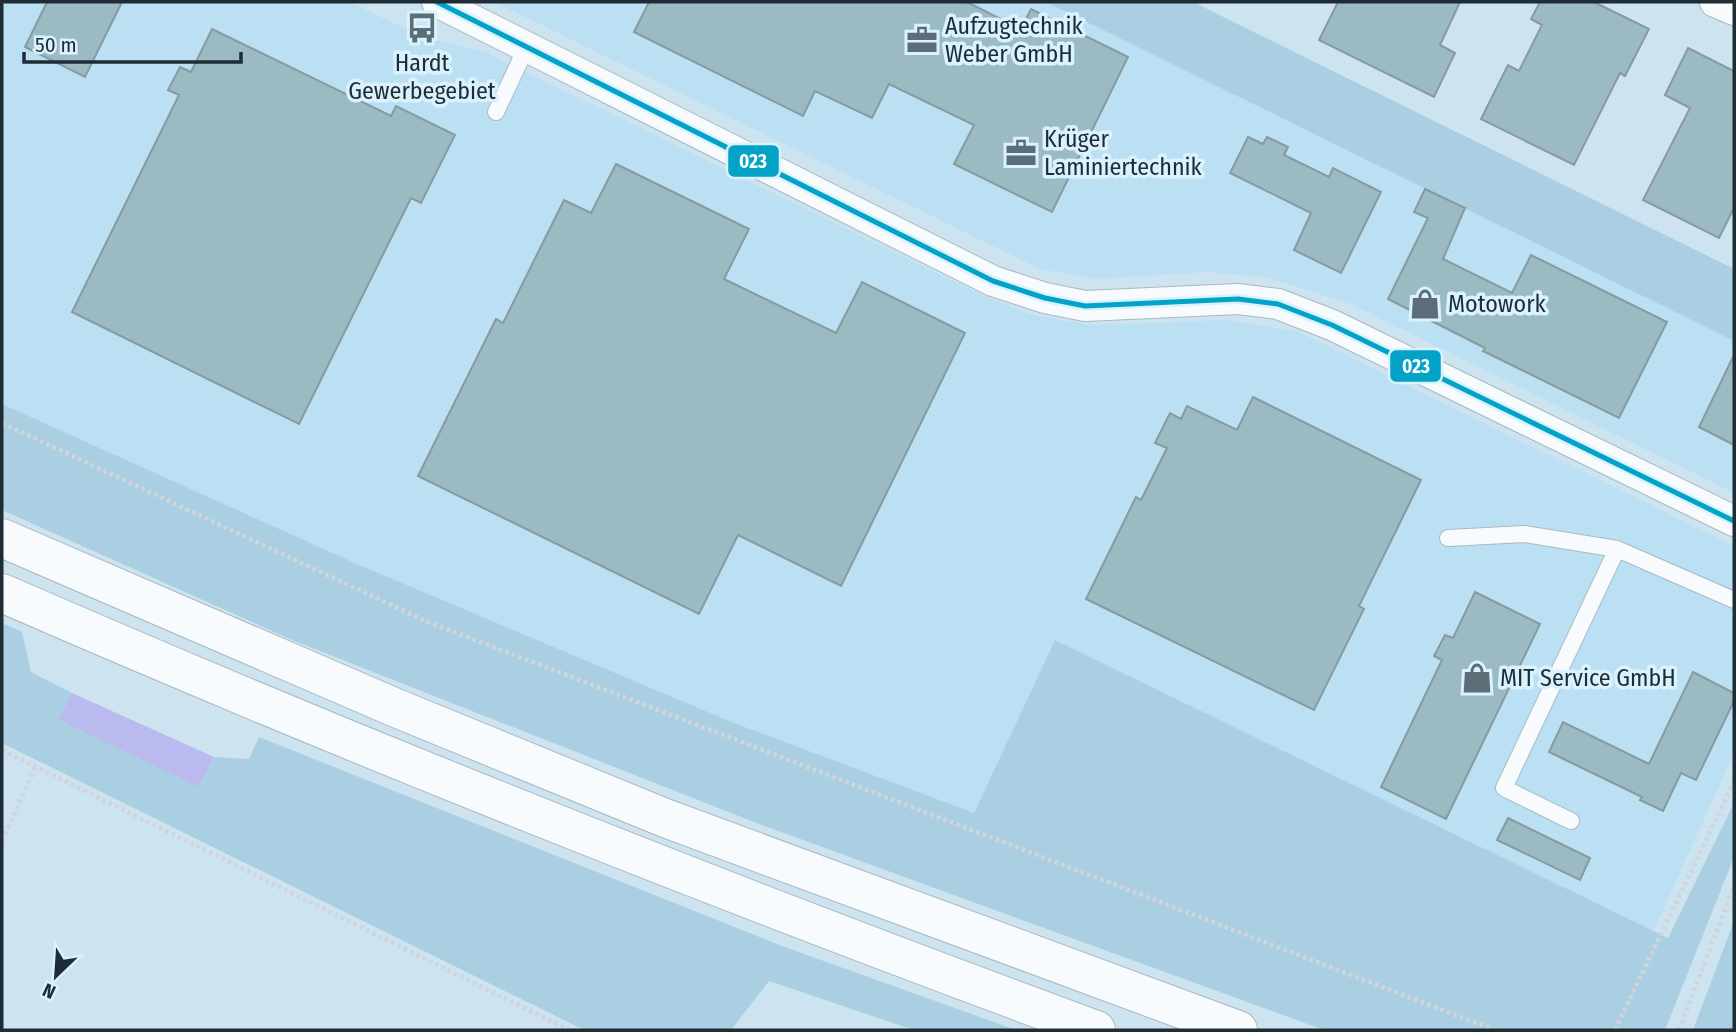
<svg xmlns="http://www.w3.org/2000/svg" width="1736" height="1032" viewBox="0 0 1736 1032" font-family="'Fira Sans Condensed',sans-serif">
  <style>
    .built { fill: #bce0f3 }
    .green { fill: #aacfe2 }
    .water { fill: #bbbaee }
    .building { fill: #9cbac1; stroke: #889aa0; stroke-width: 2 }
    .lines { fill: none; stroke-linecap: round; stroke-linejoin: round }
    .service-casing { stroke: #a8b9c2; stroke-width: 18 }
    .minor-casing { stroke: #a8b9c2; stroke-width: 32 }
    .motorway-casing { stroke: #a8b9c2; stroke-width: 40 }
    .path { stroke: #cfd5d9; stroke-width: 4.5; stroke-dasharray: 3.5 3.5; stroke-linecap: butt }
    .service { stroke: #f8fbfd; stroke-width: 16 }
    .minor { stroke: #f8fbfd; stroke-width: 30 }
    .motorway { stroke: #f8fbfd; stroke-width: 38 }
    .bus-1-casing { stroke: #daf2fe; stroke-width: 10 }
    .bus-1 { stroke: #02a3c6; stroke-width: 5 }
    .labels { text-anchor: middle; stroke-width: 7; stroke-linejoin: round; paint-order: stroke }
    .poi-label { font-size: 24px; fill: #1e2d35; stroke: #daf2fe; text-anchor: start }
    .line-badge { stroke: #daf2fe; stroke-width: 2.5 }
    .badge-label { font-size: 19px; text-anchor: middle; font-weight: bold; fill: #fff }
  </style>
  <rect width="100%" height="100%" fill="#cde3ef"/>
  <!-- built -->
  <path class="built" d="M2,2h348l72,35 63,15 497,243 47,19 61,11 136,-5 71,11 437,215v207l-81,179 -598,-292 -81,173 -240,-90 -377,-159 -355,-160z
    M494,2h552l688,339v152l-383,-189 -85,-27 -59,-5 -110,7 -57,-10z"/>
  <!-- green -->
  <path class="green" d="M1046,2h147l541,267v72z
    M2,404l355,160 377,159 240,90 81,-173 613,298 66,-135v54l-69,173h-341l-565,-206 -467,-184 -290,-130z
    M2,623l20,9 9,40 41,21 -12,27 140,66 14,-29 35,2 10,-22 523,209 234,84h-102l-145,-49 -38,49h-147l-582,-287z
    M1734,921v109h-41z"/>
  <!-- water -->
  <path class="water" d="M72,693l142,64 -15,30 -140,-67z"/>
  <!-- building -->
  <path class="building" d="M47,2h75l-37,75 -60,-30z
    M649,2h318l54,27 10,-20 97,48 -76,155 -98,-48 20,-39 -85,-41 -17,34 -57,-27 -12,25 -169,-84z
    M1338,2h122l-20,43 15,8 -21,44 -115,-57z
    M1540,2h54l55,27 -24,47 -5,-3 -46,92 -93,-46 27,-54 11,6 23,-46 -11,-6z
    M212,29l179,87 5,-10 59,29 -34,68 -10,-5 -112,226 -227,-112 107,-217 -11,-5 12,-23 11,5z
    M1688,48l46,23v137l-15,30 -76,-38 47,-92 -25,-13z
    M1248,137l15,7 4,-7 21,10 -4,8 45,22 4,-9 48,24 -40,81 -47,-23 17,-37 -81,-40z
    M616,164l133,65 -25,50 112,54 26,-51 103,51 -124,253 -103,-51 -39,79 -281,-138 78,-157 7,4 61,-123 27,13z
    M1425,189l40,19 -22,51 69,34 19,-38 136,67 -48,96 -136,-67 2,-3 -97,-49 40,-81 -14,-6z
    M1734,355v90l-35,-18z
    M1253,397l168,83 -62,126 5,3 -50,101 -228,-111 50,-102 5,3 26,-52 -12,-5 15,-30 11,6 6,-13 50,24z
    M1475,592l65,32 -94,195 -65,-32 61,-127 -8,-4 11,-21 8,3z
    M1693,672l41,21v8l-38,79 -15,-7 -18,38 -23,-11 2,-3 -93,-45 14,-30 86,42z
    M1508,818l82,40 -10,22 -83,-40z"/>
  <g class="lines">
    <!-- service casing -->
    <g class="service-casing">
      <path id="service" d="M496,112l31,-66
        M1448,538l76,-4 93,15 117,51
        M1571,821l-67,-33 113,-239"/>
    </g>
    <!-- minor casing -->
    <g class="minor-casing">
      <path id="minor" d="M437,2l556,279 52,17 40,8 153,-7 40,5 54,21 402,196
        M1715,2l19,8"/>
    </g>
    <!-- motorway casing -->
    <g class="motorway-casing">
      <path id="motorway" d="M2,538l394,170 269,110 573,212
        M2,593c360,157 725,301 1094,437"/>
    </g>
    <!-- path -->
    <path class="path" d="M2,423l426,199 1067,408
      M2,750l567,280
      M2,841l34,-75
      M1615,1030l119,-248
      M1679,1030l55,-144"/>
    <!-- service -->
    <use href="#service" class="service"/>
    <!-- minor -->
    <use href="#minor" class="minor"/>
    <!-- motorway -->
    <use href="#motorway" class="motorway"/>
    <!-- bus-1 casing -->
    <g class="bus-1-casing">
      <path id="bus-1" d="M437,2l556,279 52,17 40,8 153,-7 40,5 54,21 402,196"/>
    </g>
    <!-- bus-1 -->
    <use href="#bus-1" class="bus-1"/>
  </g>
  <!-- icons -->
  <defs>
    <g id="bus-bare" transform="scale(2.415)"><path d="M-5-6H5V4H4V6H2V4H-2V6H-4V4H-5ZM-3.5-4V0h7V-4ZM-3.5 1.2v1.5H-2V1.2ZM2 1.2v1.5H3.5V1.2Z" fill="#5b6d76" stroke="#daf2fe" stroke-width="2.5" paint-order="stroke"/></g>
    <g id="office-bare" transform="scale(2.415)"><path d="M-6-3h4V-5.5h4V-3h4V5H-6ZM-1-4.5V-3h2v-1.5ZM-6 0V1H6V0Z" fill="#5b6d76" stroke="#daf2fe" stroke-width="2.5" paint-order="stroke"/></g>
    <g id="shop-bare" transform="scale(2.415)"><path d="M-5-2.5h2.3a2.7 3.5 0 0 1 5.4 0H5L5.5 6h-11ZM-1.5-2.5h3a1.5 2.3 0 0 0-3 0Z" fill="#5b6d76" stroke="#daf2fe" stroke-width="2.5" paint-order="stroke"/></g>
  </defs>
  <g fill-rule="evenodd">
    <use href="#bus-bare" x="422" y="28"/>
    <use href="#office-bare" x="922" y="40"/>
    <use href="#office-bare" x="1021" y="153"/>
    <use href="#shop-bare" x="1425" y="304"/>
    <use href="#shop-bare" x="1477" y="678"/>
  </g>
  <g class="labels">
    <!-- poi labels -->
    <g class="poi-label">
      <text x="945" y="34">Aufzugtechnik<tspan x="945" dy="28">Weber GmbH</tspan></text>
      <text x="422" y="71" text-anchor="middle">Hardt<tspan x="422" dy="28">Gewerbegebiet</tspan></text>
      <text x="1044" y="147">Krüger<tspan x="1044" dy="28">Laminiertechnik</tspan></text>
      <text x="1448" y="312">Motowork</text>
      <text x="1500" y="686">MIT Service GmbH</text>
    </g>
  </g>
  <g class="line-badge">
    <rect x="727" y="144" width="53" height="34" rx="7" fill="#02a3c6"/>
    <rect x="1389" y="349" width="53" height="34" rx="7" fill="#02a3c6"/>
  </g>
  <g class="badge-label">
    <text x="753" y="168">023</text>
    <text x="1416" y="373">023</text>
  </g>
  <!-- border -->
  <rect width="1736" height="1032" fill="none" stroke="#1e2d35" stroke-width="7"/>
  <!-- north arrow -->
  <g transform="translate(56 976) rotate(205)" stroke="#daf2fe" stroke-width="5" paint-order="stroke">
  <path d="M0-5L12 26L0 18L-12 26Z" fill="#1e2d35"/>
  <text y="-10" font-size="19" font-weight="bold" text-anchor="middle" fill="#1e2d35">N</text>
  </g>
  <!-- scale -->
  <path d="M24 52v10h217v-10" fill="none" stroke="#1e2d35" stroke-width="3.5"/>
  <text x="35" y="52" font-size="21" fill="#1e2d35" stroke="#daf2fe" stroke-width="5" paint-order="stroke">50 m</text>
</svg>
